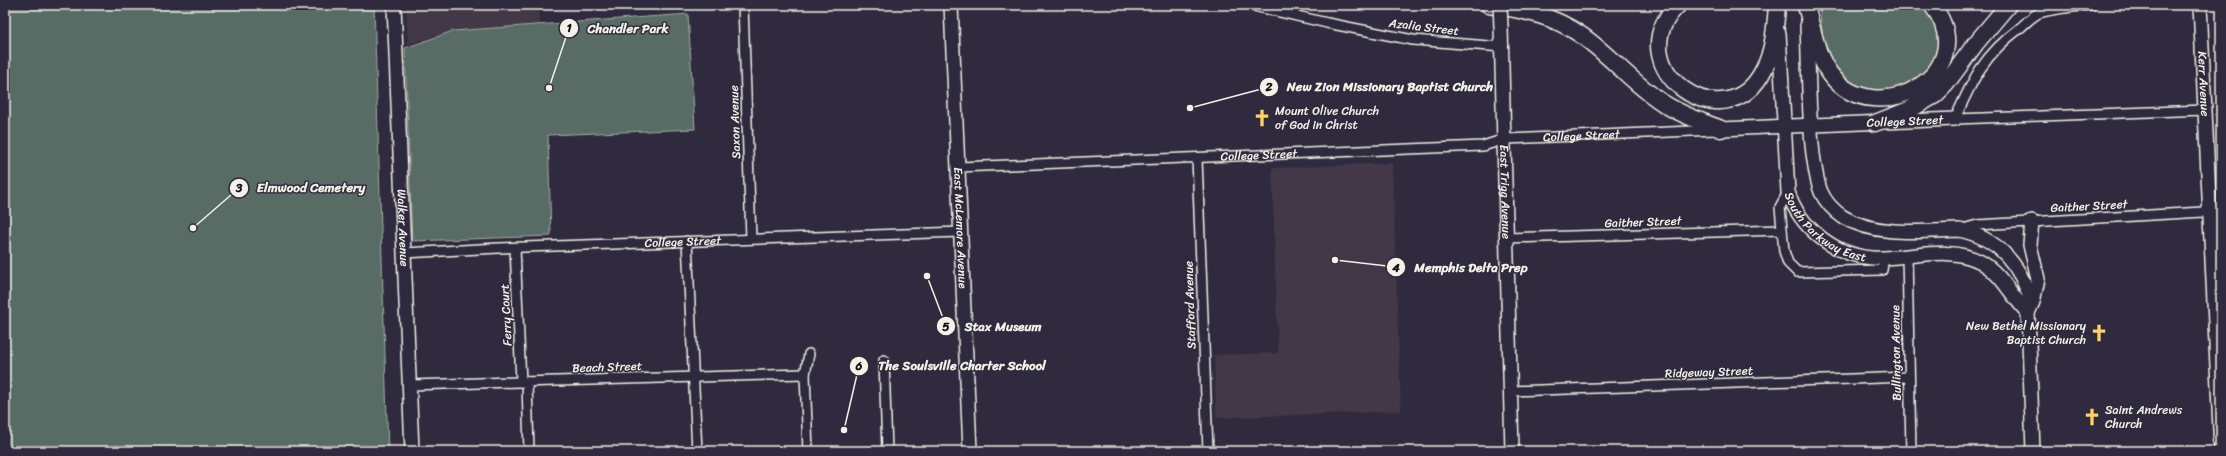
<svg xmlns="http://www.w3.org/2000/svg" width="2226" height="456" viewBox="0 0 2226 456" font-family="Sriracha,sans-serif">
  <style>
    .built { fill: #423946 }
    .green { fill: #596c65; stroke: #a6aea6 }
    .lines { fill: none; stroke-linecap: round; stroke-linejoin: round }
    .street-casing { stroke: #f4f1e8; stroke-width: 12 }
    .secondary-casing { stroke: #f4f1e8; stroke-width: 16 }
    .highway-casing { stroke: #f4f1e8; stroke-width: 19 }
    .street { stroke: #2f2a3d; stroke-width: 9 }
    .secondary { stroke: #2f2a3d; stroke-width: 13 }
    .highway { stroke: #2f2a3d; stroke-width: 16 }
    .secondary-bridge-casing { stroke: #f4f1e8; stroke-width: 16; stroke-linecap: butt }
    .secondary-bridge { stroke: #2f2a3d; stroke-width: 13 }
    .labels { text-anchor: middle; stroke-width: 3; stroke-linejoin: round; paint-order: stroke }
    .street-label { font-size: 12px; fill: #f4f1e8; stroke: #2f2a3d }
    .poi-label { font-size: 12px; fill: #f4f1e8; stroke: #2f2a3d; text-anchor: start }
    .leader { fill: none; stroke: #f4f1e8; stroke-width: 1.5 }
    .callout-dot { fill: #f4f1e8; stroke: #2f2a3d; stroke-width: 1.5 }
    .mark-label { font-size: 12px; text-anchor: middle; font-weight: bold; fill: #111 }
    .callout-label { font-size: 13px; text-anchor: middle; font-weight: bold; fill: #f4f1e8; stroke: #2f2a3d; stroke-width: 3; stroke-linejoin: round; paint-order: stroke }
  </style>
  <rect width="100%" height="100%" fill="#2f2a3d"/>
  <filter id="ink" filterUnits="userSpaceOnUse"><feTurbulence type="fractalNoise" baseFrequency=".025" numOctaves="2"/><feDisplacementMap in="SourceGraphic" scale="8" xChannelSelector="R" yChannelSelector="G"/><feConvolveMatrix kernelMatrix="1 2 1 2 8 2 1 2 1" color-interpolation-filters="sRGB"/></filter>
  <g filter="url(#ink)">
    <!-- built -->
    <path class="built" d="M406,5h133l1,20 -87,6 -45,13z
      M1392,163l9,248 -185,7 -2,-63 64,-2 -6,-185z"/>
    <!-- green -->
    <path class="green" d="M5,5h369l14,446h-383z
      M1819,5h104l15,22 1,22 -13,27 -31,16 -36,-3 -29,-25 -7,-25z
      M688,14l7,115 -147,6 3,101 -139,5 -7,-193 48,-17z"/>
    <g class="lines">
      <!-- street casing -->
      <g class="street-casing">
        <g id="street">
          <path d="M743,5l8,234"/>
          <path d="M1249,5l78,18 86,17 89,7"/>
          <path d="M2091,5c-18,2 -35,3 -52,8 -7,3 -13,10 -19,15 -36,27 -47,50 -65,91l250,-9"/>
          <path d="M1197,158l11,293"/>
          <path id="s1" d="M958,167l525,-21 22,-7 210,-9"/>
          <path d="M1788,192l-8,15 4,44 4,12 9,9 85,-2 2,-13"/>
          <path d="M1960,230l17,-5 244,-14"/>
          <path d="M1506,238l276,-8"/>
          <path d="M687,241l10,210"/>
          <path d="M515,248l6,134"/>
          <path id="s2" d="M404,253l95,-5 462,-16"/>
          <path d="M1907,255l4,196"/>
          <path d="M884,360l3,91"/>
          <path d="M527,382l2,69"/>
          <path d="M410,385l395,-11"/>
          <path d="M1510,391l399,-14"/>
          <path d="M808,451l-3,-77 4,-20"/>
        </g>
      </g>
      <!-- secondary casing -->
      <g class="secondary-casing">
        <g id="secondary">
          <path id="s3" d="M394,5l18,446"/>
          <path id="s4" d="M951,5l19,446"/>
          <path id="s5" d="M2200,5l21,446"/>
          <path d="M1807,26c2,43 1,85 6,128 2,12 3,26 8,38 4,9 13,19 22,25 34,20 79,14 116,13 41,8 62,36 73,74l-4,9 5,138"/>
          <path id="s6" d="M1501,27l11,424"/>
          <path id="s7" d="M1779,33l9,159c12,36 46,63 84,66 35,2 76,-14 109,4 21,12 30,34 47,51"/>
          <path id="s8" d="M1721,129l234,-10"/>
          <path d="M2032,221l-2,24 8,34 -5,23"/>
        </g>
      </g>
      <!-- highway casing -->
      <g class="highway-casing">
        <path id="highway" d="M1489,5c33,4 65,11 92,30 29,20 52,49 82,68 18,12 38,18 58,26
          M1678,5c-63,61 48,142 86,64 10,-19 11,-42 13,-62
          M1806,6c7,23 10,50 25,69 44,58 154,-2 101,-70
          M1875,123l34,-13 26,-15 11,-11 30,-41 32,-38"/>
      </g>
      <!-- street -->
      <use href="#street" class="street"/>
      <!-- secondary -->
      <use href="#secondary" class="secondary"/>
      <!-- highway -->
      <use href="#highway" class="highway"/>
      <!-- secondary-bridge casing -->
      <g class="secondary-bridge-casing">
        <path id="secondary-bridge" d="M1500,5l1,22"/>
      </g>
      <!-- secondary-bridge -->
      <use href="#secondary-bridge" class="secondary-bridge"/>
    </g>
  </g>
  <!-- icons -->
  <defs>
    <g id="church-bare" transform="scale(1.38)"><path d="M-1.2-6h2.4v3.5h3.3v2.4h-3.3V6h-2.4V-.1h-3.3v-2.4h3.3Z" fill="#ffd166" stroke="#2f2a3d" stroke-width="2.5" paint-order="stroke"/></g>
  </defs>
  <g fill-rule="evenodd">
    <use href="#church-bare" x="1262" y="118"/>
    <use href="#church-bare" x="2099" y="333"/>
    <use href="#church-bare" x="2092" y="417"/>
  </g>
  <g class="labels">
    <!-- street labels -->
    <g class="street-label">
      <text transform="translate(1424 27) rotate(7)" y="4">Azalia Street</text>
      <text dy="4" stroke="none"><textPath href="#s5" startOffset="79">Kerr Avenue</textPath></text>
      <text dy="4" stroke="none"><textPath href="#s8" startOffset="184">College Street</textPath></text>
      <text transform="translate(735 122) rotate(-92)" y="4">Saxon Avenue</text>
      <text dy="4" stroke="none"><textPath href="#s1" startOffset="625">College Street</textPath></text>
      <text dy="4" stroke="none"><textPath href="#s1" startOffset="301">College Street</textPath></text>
      <text dy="4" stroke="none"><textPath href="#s6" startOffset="165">East Trigg Avenue</textPath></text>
      <text transform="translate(2089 206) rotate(-3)" y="4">Gaither Street</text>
      <text transform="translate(1643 222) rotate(-2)" y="4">Gaither Street</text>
      <text dy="4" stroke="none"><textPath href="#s7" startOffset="213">South Parkway East</textPath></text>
      <text dy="4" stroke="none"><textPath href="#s3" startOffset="223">Walker Avenue</textPath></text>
      <text dy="4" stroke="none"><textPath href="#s4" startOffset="223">East McLemore Avenue</textPath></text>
      <text dy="4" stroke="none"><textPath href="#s2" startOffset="279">College Street</textPath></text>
      <text transform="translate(1190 305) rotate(-92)" y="4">Stafford Avenue</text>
      <text transform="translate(506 315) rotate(-93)" y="4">Ferry Court</text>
      <text transform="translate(1896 353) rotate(-91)" y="4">Bullington Avenue</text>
      <text transform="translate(607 367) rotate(-2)" y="4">Beach Street</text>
      <text transform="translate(1709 372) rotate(-2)" y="4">Ridgeway Street</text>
    </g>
    <!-- poi labels -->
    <g class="poi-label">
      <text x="1275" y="115">Mount Olive Church<tspan x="1275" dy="14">of God in Christ</tspan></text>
      <text x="2086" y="330" text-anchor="end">New Bethel Missionary<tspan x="2086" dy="14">Baptist Church</tspan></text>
      <text x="2105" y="414">Saint Andrews<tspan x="2105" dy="14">Church</tspan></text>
    </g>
  </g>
  <!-- callouts -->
  <path class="leader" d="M549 88L569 28M1190 108L1269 87M193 228L239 188M1335 260L1396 267M927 276L946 326M844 430L859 366"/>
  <g class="callout-dot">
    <circle cx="549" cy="88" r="4"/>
    <circle cx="1190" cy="108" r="4"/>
    <circle cx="193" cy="228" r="4"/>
    <circle cx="1335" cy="260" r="4"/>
    <circle cx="927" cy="276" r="4"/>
    <circle cx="844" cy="430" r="4"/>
    <circle cx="569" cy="28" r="10"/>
    <circle cx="1269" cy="87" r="10"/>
    <circle cx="239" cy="188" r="10"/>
    <circle cx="1396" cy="267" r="10"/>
    <circle cx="946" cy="326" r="10"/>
    <circle cx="859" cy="366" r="10"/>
  </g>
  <g class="mark-label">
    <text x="569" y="32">1</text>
    <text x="1269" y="91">2</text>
    <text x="239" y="192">3</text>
    <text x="1396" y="272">4</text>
    <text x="946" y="331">5</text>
    <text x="859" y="370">6</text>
  </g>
  <g class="callout-label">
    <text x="628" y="33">Chandler Park</text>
    <text x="1390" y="91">New Zion Missionary Baptist Church</text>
    <text x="311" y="192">Elmwood Cemetery</text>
    <text x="1471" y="272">Memphis Delta Prep</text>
    <text x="1003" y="331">Stax Museum</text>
    <text x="962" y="370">The Soulsville Charter School</text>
  </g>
  <!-- margin -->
  <rect width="2226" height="456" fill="none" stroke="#2f2a3d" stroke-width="20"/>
  <rect x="10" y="10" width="2206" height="436" fill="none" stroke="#f4f1e8" stroke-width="1.5" filter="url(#ink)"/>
</svg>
